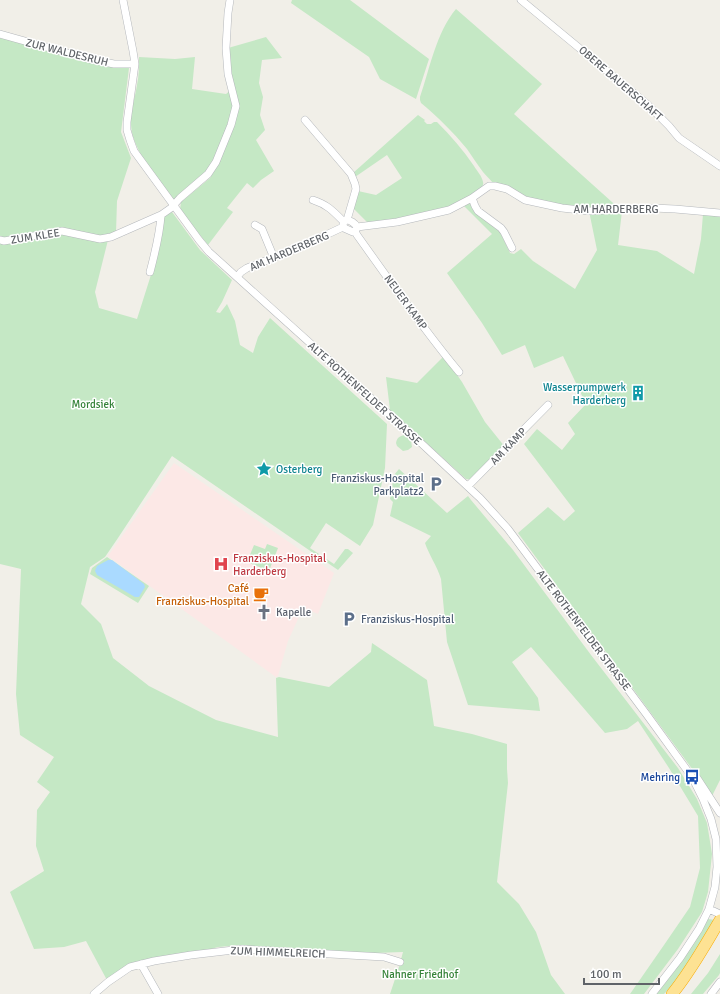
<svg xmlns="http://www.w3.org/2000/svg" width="720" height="994" viewBox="0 0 720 994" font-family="Signika,sans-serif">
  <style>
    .medical { fill: #fce8e6 }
    .green { fill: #c5e8c5 }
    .water { fill: #aadaff }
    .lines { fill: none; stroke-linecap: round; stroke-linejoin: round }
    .minor-casing { stroke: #b5b8bc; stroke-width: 8 }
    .highway-casing { stroke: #f9ab00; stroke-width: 12 }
    .minor { stroke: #fff; stroke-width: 7 }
    .highway { stroke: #fde293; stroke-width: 11 }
    .labels { text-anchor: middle; stroke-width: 3; stroke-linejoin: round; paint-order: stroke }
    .street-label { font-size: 11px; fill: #5f6368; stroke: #fff }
    .culture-label { font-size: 11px; fill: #0d838f; stroke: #fff; text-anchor: end }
    .park-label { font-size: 11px; fill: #348238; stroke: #fff }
    .service-label { font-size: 11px; fill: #4e5e75; stroke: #fff; text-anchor: end }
    .health-label { font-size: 11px; fill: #be3a42; stroke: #fff; text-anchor: start }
    .food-label { font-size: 11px; fill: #c56008; stroke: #fff; text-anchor: end }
    .worship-label { font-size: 11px; fill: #5b616d; stroke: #fff; text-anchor: start }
    .transit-label { font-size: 11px; fill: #164399; stroke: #fff; text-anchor: end }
  </style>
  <rect width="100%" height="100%" fill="#f1efe8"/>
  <!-- medical -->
  <path class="medical" d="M174,463l160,110 -16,41 -15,-6 -15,33 -10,35 -2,1 -168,-121z"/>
  <!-- green -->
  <path class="green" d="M292,0h58l79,59 -13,40 -36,-20 -11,-22 -78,-54z
    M456,9l86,75 -28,30 108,97 -4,34 39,6 37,23 7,-35 2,-25 17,2v564l-8,16 -22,-30 -172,-233 30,-26 16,14 11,-10 -51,-67 13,-15 25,21 13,-16 -7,-11 18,-19 -23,-48 -29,12 -9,-23 -23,10 -20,-32 -35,-50 45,-39 -29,-29 5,-3 2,2 2,3 28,25 10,21 4,1 7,-5 12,12 42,28 22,-39 -8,-39 -64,-11 -32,-17c-3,-4 -7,-7 -10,-11 -6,-8 -11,-16 -16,-23 -14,-17 -29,-32 -46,-46l-1,-3v-3c10,-29 16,-64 36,-88z
    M0,36l115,30 14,2 -8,64 10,26 -14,43 -1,32 -8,7 -13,52 4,16 38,11 13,-41 10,-37 4,-25 8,-4 28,38 32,30 -10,22 -6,10 4,1 7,-9 8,17 5,24 13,8 5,-16 12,-19 117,106 -2,44 -12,57 -13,21 -34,-23 -16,25 24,16 11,-15h3l5,4 -15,17 -166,-114 -54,82 -13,19 -15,10 -9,37 20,20 12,34 36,28 67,34 62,17 -2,-59 3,-1 50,10 42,-35 1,-9 55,37 7,46 38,8 35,10v25l1,14 -11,99 22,22 17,28 15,43 14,19h-175l9,-27 4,-15 -29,1 -52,-1 -82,-7 -22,2 -27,8 -51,9 -32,18 -22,-41 -22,6 -30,2 -24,-57 34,-21 -8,-25 1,-36 13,-18 -13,-10 17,-25 -34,-22 -4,-41 5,-125 -21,-5z
    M266,37l16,21 -20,2 -3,23 4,14 -3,18 5,15 -9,10 18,31 -13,9 -8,8 -6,-5 -20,25 6,4 -25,33 -28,-35 1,-8 29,-24 11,-20 -13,16 -35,26c-15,-21 -41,-50 -42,-75 -1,-14 4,-27 6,-40 2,-9 2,-19 2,-28l36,2 20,-2 -3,32 34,5 6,-5 -4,-41z
    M418,115l7,5 -1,1 3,3h4l3,-2h3c14,14 26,28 37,44 3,5 8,10 9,16 1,4 -2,6 -4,8l-30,19 -52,11 -29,3 -15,-15 5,-17 18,4 26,-17 -15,-23 -32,22 -2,-4z
    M444,356l18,26 23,40 20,25 -33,33 -6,-1 -76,-69 -4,-33 31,6z
    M405,435l6,6 1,6 -4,3 -5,1 -6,-5 -1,-3c1,-5 3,-7 9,-8z
    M399,469l48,44 21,-17 3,4 42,50 78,105 87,113 19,31 10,24 5,31 -4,38 -6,20 -24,37 -34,45h-14l34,-49 26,-38 10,-39 -2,-52 -29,-48 -31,-47 -11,8 -22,4 -74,-86 -19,15 26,36 2,13 -72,-6 -21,-63 -6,-63c-4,-13 -12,-24 -16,-36l6,-7 -41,-20 3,-14 -3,-3 4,-24z
    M267,544l11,4 -9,23 -22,-9 7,-17 11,4z
    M107,557l42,29 -11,17 -48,-29 2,-6z
    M708,919l7,1 -34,57 -17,17h-9l30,-39z
    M720,954v19l-1,2 -16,19h-12l17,-21z"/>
  <!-- water -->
  <path class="water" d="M108,560h4l32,24 1,3 -6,10h-4l-38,-22 -2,-4 2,-5z"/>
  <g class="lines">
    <!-- minor casing -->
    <g class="minor-casing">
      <path id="minor" d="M123,0l10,51 2,13 -8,58v8l3,10 4,11 65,89 10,12 212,191 59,55 28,31 139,186 45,62 11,22 8,20 5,20 1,28 -2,20 -6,22 -10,20 -19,29 -28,36
        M521,0l126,104 22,22 10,12 41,28
        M0,34l89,25 25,5h21
        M305,120l46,54 4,10 1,5 -9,31
        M472,198l3,8 3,5 23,17 3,4 8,16
        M313,200c15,5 20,11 31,22
        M346,220c4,0 9,3 11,7l-1,3 -3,2 -9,-4 -1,-4 1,-2z
        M255,225l7,4 12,29
        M357,227l40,-5 52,-12 23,-12 17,-12h6l12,3 18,11 37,8 27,3 64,-3 22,1 45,4
        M355,231l2,4c33,46 66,94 102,137
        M0,240l4,1 58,-10 38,8 11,-2 50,-22 10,-7 9,-10 28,-24 8,-12 15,-37 5,-19 -8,-32 -2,-26 2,-35 2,-13
        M150,272c5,-19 10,-38 11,-57
        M237,277l4,-5 6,-4 51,-20 45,-21
        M468,486l80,-81
        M697,778l23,35
        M709,909l11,5
        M141,964l17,30
        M94,994l14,-12 22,-15 24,-6 37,-6 51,-6 142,8 16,5
        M711,994l9,-12"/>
    </g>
    <!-- highway casing -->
    <g class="highway-casing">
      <path id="highway" d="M672,994c19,-23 33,-49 48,-74"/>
    </g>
    <!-- minor -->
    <use href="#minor" class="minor"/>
    <!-- highway -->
    <use href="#highway" class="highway"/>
  </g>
  <!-- icons -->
  <defs>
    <g id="building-bare" transform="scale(1.2)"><path d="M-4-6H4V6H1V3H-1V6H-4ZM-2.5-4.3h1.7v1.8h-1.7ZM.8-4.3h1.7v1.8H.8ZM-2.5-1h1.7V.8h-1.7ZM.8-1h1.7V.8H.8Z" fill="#0f9aa8" stroke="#fff" stroke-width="2.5" paint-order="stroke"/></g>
    <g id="sight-bare" transform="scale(1.2)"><path d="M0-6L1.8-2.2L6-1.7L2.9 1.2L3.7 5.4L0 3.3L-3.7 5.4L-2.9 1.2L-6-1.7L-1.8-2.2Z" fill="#0f9aa8" stroke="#fff" stroke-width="2.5" paint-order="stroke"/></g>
    <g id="parking-bare" transform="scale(1.2)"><path d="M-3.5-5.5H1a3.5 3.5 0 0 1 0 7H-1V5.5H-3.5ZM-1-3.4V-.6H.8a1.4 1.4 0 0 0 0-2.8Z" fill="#5c6f8a" stroke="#fff" stroke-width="2.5" paint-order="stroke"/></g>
    <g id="hospital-bare" transform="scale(1.2)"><path d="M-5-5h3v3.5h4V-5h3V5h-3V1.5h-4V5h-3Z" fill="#e0444e" stroke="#fff" stroke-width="2.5" paint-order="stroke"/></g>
    <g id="cafe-bare" transform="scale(1.2)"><path d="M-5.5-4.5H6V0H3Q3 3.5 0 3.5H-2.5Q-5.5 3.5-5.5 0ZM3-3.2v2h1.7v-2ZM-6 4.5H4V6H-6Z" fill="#e8710a" stroke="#fff" stroke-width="2.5" paint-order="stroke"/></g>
    <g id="church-bare" transform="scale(1.2)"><path d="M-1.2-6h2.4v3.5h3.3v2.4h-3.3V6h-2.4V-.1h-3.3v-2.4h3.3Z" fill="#6b7280" stroke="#fff" stroke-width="2.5" paint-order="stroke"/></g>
    <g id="bus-bare" transform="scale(1.2)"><path d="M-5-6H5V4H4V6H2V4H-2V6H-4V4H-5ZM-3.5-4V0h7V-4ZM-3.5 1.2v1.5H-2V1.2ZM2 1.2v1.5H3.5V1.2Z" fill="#1a4fb4" stroke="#fff" stroke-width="2.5" paint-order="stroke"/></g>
  </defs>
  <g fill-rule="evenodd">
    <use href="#building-bare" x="638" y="393"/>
    <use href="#sight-bare" x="264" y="469"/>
    <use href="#parking-bare" x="436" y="484"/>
    <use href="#hospital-bare" x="221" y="564"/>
    <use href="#cafe-bare" x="261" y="594"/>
    <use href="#church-bare" x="264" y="612"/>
    <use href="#parking-bare" x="349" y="619"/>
    <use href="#bus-bare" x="692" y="777"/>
  </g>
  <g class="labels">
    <!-- street labels -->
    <g class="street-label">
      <text transform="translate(67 52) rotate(14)" y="4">ZUR WALDESRUH</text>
      <text transform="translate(621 83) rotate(41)" y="4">OBERE BAUERSCHAFT</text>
      <text x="616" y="213">AM HARDERBERG</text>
      <text transform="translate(35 236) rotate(-9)" y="4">ZUM KLEE</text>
      <text transform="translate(289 251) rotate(-23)" y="4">AM HARDERBERG</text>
      <text transform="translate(406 302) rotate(54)" y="4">NEUER KAMP</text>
      <text transform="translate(365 393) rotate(42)" y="4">ALTE ROTHENFELDER STRASSE</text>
      <text transform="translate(508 446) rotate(-46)" y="4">AM KAMP</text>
      <text transform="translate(584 630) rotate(53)" y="4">ALTE ROTHENFELDER STRASSE</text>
      <text transform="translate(278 952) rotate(2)" y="4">ZUM HIMMELREICH</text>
    </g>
    <!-- culture labels -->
    <g class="culture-label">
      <text x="626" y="391">Wasserpumpwerk<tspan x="626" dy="13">Harderberg</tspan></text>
      <text x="276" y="473" text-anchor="start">Osterberg</text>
    </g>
    <!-- park labels -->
    <g class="park-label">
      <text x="93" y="408">Mordsiek</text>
      <text x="420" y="978">Nahner Friedhof</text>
    </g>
    <!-- service labels -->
    <g class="service-label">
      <text x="424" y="482">Franziskus-Hospital<tspan x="424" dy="13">Parkplatz2</tspan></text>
      <text x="361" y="623" text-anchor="start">Franziskus-Hospital</text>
    </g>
    <!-- health labels -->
    <g class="health-label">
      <text x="233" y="562">Franziskus-Hospital<tspan x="233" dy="13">Harderberg</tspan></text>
    </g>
    <!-- food labels -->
    <g class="food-label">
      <text x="249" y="592">Café<tspan x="249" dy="13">Franziskus-Hospital</tspan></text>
    </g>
    <!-- worship labels -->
    <g class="worship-label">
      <text x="276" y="616">Kapelle</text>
    </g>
    <!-- transit labels -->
    <g class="transit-label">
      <text x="680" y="781">Mehring</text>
    </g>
  </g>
  <!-- scale -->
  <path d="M584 978v6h75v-6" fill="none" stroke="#5f6368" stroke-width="2"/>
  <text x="590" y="978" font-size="12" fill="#5f6368" stroke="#ffffff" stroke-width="3" paint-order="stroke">100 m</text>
</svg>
